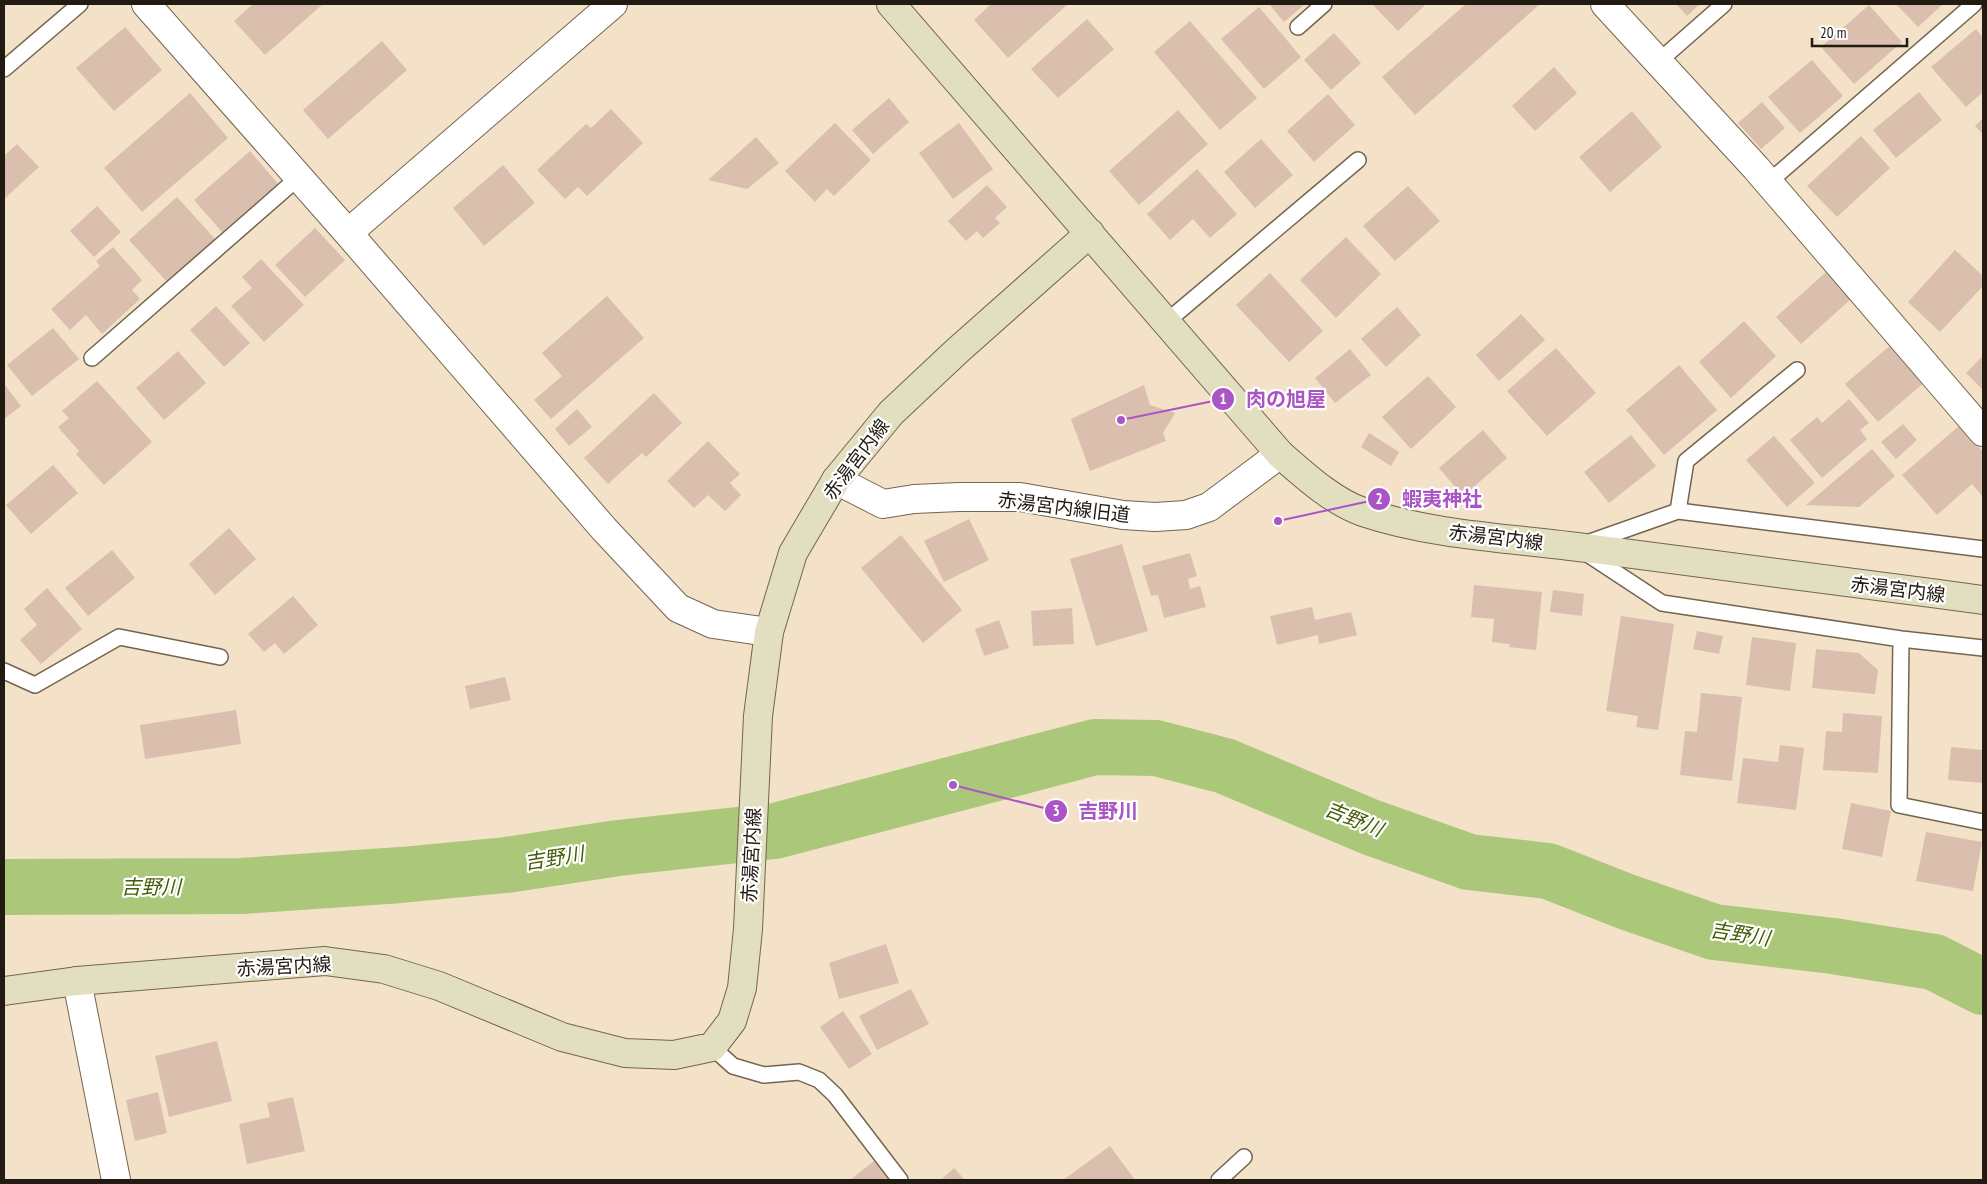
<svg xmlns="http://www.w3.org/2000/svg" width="1987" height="1184" viewBox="0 0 1987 1184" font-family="'PT Sans Narrow','Noto Sans JP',sans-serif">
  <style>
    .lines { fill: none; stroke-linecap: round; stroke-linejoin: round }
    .river { stroke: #abc77a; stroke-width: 56 }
    .building { fill: #dabfae }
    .lane-casing { stroke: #74654f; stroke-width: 18 }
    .street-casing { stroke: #74654f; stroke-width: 30 }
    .secondary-casing { stroke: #74654f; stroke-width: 30 }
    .lane { stroke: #fff; stroke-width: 15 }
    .street { stroke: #fff; stroke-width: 28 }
    .secondary { stroke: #e2dec0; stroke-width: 28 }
    .labels { text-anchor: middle; stroke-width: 4.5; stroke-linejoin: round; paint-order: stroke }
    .street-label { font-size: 19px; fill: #221b12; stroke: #fff }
    .water-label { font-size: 20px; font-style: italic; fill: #465d05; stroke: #fff }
    .leader { fill: none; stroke: #aa55c4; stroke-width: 2 }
    .callout-dot { fill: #aa55c4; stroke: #fff; stroke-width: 2 }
    .mark-label { font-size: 15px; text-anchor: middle; font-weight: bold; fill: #fff }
    .callout-label { font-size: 20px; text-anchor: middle; font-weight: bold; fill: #aa55c4; stroke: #fff; stroke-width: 4.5; stroke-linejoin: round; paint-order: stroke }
  </style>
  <rect width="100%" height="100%" fill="#f3e1c8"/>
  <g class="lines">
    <!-- river -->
    <path class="river" d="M4,887l238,-1 159,-11 105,-10 112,-17 157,-17 320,-84 61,1 69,18 145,61 99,35 79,9 79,31 87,30 119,14 101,16 49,25"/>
  </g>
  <!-- building -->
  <path class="building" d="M253,4h70l-58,51 -31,-34z
    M991,4h77l-60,54 -34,-38z
    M1269,4h36l-21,18z
    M1372,4h54l-28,27z
    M1466,4h74l-125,111 -33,-38z
    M1676,4h24l-13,12z
    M1896,4h47l-25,23z
    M1869,5l33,37 -48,42 -33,-37z
    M1259,7l42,50 -37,32 -43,-50z
    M1087,19l27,30 -56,49 -27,-29z
    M1190,21l67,77 -37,32 -66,-78z
    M125,27l37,43 -48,41 -38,-43z
    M1976,29l7,9v54l-17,15 -35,-40z
    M1334,33l27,30 -30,27 -27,-30z
    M382,41l25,29 -79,69 -25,-29z
    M1812,60l31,36 -43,37 -32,-36z
    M1554,67l23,26 -42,38 -23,-25z
    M1919,92l23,28 -46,38 -23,-28z
    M190,93l38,45 -86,74 -38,-44z
    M1328,94l27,31 -41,37 -27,-31z
    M889,98l20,24 -36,32 -21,-24z
    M1762,102l23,26 -24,21 -23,-26z
    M611,109l32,34 -56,53 -9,-9 -13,12 -28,-29 49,-46 5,4z
    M1178,110l30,34 -69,61 -30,-34z
    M1632,111l30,36 -52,45 -31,-35z
    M1983,118v16l-8,-8z
    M835,123l36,37 -37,36 -7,-7 -12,13 -30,-31z
    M959,123l34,46 -40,30 -34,-46z
    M1861,136l29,32 -53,49 -30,-31z
    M756,137l23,26 -32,26 -39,-9z
    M1261,139l32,36 -38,33 -31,-36z
    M17,144l22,23 -35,32v-43z
    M250,151l28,33 -56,48 -28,-32z
    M503,165l32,38 -51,43 -31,-38z
    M1197,169l40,45 -27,24 -17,-19 -23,21 -23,-26z
    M987,185l20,22 -12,11 5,5 -17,15 -6,-7 -11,10 -18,-20z
    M1408,186l32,35 -45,40 -32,-35z
    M177,197l38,42 -48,43 -38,-42z
    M97,206l24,26 -27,25 -24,-26z
    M315,228l30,32 -40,37 -30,-32z
    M1346,237l35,37 -45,44 -36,-38z
    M113,247l29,33 -10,10 8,9 -38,35 -16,-19 -16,15 -19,-21 49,-43 -4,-5z
    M1955,250l28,26v10l-43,46 -32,-30z
    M261,259l43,46 -40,37 -33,-36 21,-18 -10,-11z
    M1826,272l25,27 -50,45 -25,-27z
    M1270,273l53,58 -34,31 -53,-57z
    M607,296l37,42 -93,81 -17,-19 28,-24 -20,-23z
    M216,306l34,37 -26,24 -34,-37z
    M1397,307l24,28 -35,32 -25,-28z
    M1521,314l24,26 -46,41 -23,-26z
    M1744,321l32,35 -45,42 -32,-36z
    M53,328l26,31 -47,37 -25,-31z
    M1892,344l33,38 -47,40 -33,-38z
    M1556,348l40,45 -49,43 -40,-45z
    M1350,349l21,26 -36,28 -20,-25z
    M178,351l28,32 -42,37 -28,-32z
    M1983,356v34l-17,-17z
    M1679,365l38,45 -53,45 -38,-45z
    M1428,376l28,31 -45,42 -29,-32z
    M97,381l55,61 -48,43 -28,-31 3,-3 -21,-24 11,-9 -7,-7z
    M4,384l17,22 -17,13z
    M1144,385l6,20 25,8 -12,20 3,8 -76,30 -19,-52z
    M654,393l28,30 -36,34 -4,-4 -34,31 -24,-26z
    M1849,399l20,24 -9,7 7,9 -45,39 -32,-38 27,-23 5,6z
    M577,409l15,18 -23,19 -14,-17z
    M1903,424l14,16 -21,19 -15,-17z
    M1960,425l23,27v45l-11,-13 -35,31 -35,-40z
    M1483,430l24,28 -44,38 -24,-28z
    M1369,433l30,19 -8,14 -30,-19z
    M1631,435l25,31 -47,37 -25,-31z
    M1774,436l41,47 -28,24 -41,-47z
    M708,441l32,33 -10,9 11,12 -16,16 -17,-16 -14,13 -27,-27z
    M1872,449l23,27 -36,31 -53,-2z
    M53,465l25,28 -47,41 -25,-29z
    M969,519l20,41 -45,22 -20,-41z
    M229,528l27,31 -41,36 -26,-31z
    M901,535l61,75 -39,33 -62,-75z
    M1122,544l26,87 -52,15 -26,-87z
    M112,550l23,28 -47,38 -23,-28z
    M1190,553l7,23 -9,3 2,10 10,-3 6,21 -42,11 -6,-23 -7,1 -9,-30z
    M1474,585l68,7 -6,58 -27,-3 1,-3 -18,-2 2,-23 -23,-2z
    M47,588l35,41 -41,35 -21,-24 17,-15 -13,-16z
    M1553,590l31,4 -2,22 -32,-4z
    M293,596l25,29 -34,29 -9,-11 -11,9 -16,-18z
    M1312,607l3,13 36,-8 6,23 -38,9 -1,-9 -41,10 -7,-29z
    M1072,608l2,36 -41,2 -2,-35z
    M1621,616l53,8 -16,106 -22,-3 2,-11 -32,-5z
    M999,620l10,28 -25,8 -9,-27z
    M1697,631l26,5 -4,18 -26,-5z
    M1752,637l44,6 -6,48 -44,-6z
    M1816,649l43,4 19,17 -3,24 -63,-6z
    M505,677l6,23 -41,9 -5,-23z
    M1701,693l41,4 -10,84 -52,-6 5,-44 12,1z
    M236,710l5,34 -96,15 -5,-34z
    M1843,713l39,3 -4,57 -55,-3 3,-39 16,1z
    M1780,745l24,3 -8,62 -59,-7 6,-45 35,4z
    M1951,747l32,3v33l-35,-3z
    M1851,803l40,8 -9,46 -40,-8z
    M1926,832l56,10 -9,49 -57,-10z
    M886,944l13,39 -60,16 -10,-36z
    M911,989l18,35 -52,26 -18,-34z
    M843,1011l29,43 -23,15 -29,-42z
    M217,1041l15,60 -63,16 -14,-61z
    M158,1092l9,41 -32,8 -9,-41z
    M293,1097l12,54 -58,13 -8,-40 31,-7 -3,-14z
    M1110,1146l25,34h-72z
    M874,1161l16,19h-40z
    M954,1168l11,12h-24z"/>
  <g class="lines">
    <!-- lane casing -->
    <g class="lane-casing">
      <path id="lane" d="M1298,27l26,-23
        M1658,62l66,-58
        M4,69l76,-65
        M1769,182l205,-178
        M1165,323l193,-163
        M92,358l207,-181
        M1678,511l8,-50 111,-91
        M1587,543l91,-32 305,38
        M1586,553l76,50 239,36 82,9
        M1901,639l-2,166 84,17
        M4,671l31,14 84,-48 101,20
        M712,1047l21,19 31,9 35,-3 20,8 16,15 65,85
        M1219,1180l25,-23"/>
    </g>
    <!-- street casing -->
    <g class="street-casing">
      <path id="street" d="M146,4l202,229 256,296 74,79 35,16 56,8
        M1605,4l151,164 227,264
        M348,233l265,-229
        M836,480l47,24 31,-5 45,-2h61l103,18 32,2 31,-2 23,-8 71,-53
        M77,981l39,199"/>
    </g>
    <!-- secondary casing -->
    <g class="secondary-casing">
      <path id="secondary" d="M891,4l389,450c24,21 52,47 83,58 72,24 149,26 223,36 133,17 265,34 397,52
        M4,991l73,-10 248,-20 59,8 55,17 123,51 63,16 49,2 38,-8 20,-26 10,-33 6,-59 10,-213 11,-84 24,-79 43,-73 55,-67 66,-62 133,-118"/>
    </g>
    <!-- lane -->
    <use href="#lane" class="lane"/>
    <!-- street -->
    <use href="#street" class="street"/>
    <!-- secondary -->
    <use href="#secondary" class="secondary"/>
  </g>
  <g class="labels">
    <!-- street labels -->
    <g class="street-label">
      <text transform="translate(856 459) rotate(-53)" y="7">赤湯宮内線</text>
      <text transform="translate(1064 507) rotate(7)" y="7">赤湯宮内線旧道</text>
      <text transform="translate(1496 537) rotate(7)" y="7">赤湯宮内線</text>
      <text transform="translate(1898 589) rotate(7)" y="7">赤湯宮内線</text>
      <text transform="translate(751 855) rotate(-87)" y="7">赤湯宮内線</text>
      <text transform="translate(284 966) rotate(-3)" y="7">赤湯宮内線</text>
    </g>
    <!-- water labels -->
    <g class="water-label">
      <text transform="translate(1354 819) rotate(22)" y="7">吉野川</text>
      <text transform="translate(554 858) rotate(-9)" y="7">吉野川</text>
      <text x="151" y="894">吉野川</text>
      <text transform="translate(1740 934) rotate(9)" y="7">吉野川</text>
    </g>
  </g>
  <!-- callouts -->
  <path class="leader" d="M1121 420L1223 399M1278 521L1379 499M953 785L1056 811"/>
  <g class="callout-dot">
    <circle cx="1121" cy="420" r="5"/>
    <circle cx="1278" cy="521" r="5"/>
    <circle cx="953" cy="785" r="5"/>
    <circle cx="1223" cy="399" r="12"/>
    <circle cx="1379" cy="499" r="12"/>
    <circle cx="1056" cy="811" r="12"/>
  </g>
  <g class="mark-label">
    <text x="1223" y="404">1</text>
    <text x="1379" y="504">2</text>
    <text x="1056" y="816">3</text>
  </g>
  <g class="callout-label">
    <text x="1286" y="406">肉の旭屋</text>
    <text x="1442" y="506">蝦夷神社</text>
    <text x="1108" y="818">吉野川</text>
  </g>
  <!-- border -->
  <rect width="1987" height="1184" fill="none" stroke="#221b12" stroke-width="10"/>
  <!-- scale -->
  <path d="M1812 38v8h95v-8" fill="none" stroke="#221b12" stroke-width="2.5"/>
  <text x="1820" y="38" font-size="15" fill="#221b12" stroke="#ffffff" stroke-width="4" paint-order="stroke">20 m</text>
</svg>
